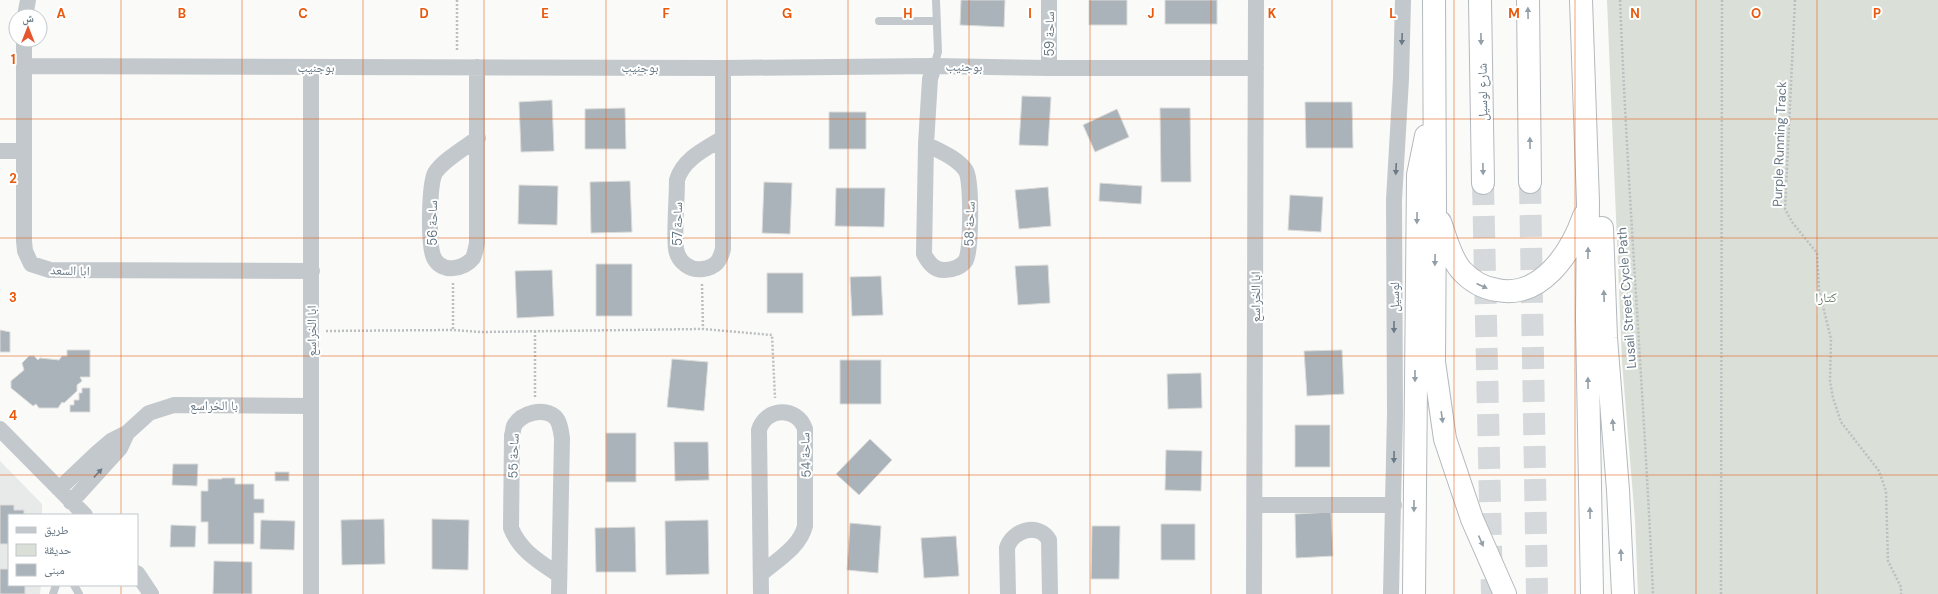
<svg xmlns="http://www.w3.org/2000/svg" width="1938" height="594" viewBox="0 0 1938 594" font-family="'DM Sans','Noto Naskh Arabic',sans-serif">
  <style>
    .built { fill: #e8e9e9 }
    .green { fill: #dadfd7 }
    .building { fill: #aab3b9; stroke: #dcdcda }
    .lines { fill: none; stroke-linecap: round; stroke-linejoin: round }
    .trunk-tunnel { stroke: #d5d9db; stroke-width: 22; stroke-dasharray: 22 11; stroke-linecap: butt }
    .trunk-casing { stroke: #b4b9bd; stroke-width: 24 }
    .path { stroke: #bbbfc2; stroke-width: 2.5; stroke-dasharray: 2 2; stroke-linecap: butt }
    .service { stroke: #c3c8cc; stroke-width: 8 }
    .minor { stroke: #c3c8cc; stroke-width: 16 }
    .trunk { stroke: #fff; stroke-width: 22 }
    .oneway { fill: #939fa8 }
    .oneway2 { fill: #6a7a87 }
    .grid { fill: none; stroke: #e8590c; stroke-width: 1; stroke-opacity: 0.55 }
    .labels { text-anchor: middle; stroke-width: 4; stroke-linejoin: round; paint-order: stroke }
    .street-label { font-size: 13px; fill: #657683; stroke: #fff }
    .park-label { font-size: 13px; fill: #687a64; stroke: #fff }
    .grid-label { font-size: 13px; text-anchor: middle; font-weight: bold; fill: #e8590c; stroke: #fff; stroke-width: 4; stroke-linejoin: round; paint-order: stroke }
  </style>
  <rect width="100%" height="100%" fill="#fafaf8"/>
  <!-- built -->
  <path class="built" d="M0,461l42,43v11h-33v70h32l-1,9h-40z"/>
  <!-- green -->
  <path class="green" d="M1607,0h331v594h-300l-3,-74 -13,-158z"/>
  <!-- building -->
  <path class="building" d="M961,0h44l-1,27 -44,-2z
    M1089,0h38v25h-38z
    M1165,0h52v24h-52z
    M1022,96l29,1 -3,49 -29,-1z
    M552,100l2,51 -33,1 -2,-50z
    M1305,102h47l1,46h-47z
    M625,108l1,41h-41v-40z
    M1160,108h30l1,74h-30z
    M1117,109l12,28 -34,15 -12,-27z
    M829,112h37v37h-37z
    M630,181l2,51 -41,1 -1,-51z
    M764,182l28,1 -2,51 -28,-1z
    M1100,183l42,3 -1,18 -42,-3z
    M519,185l39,1 -1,39 -39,-1z
    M1048,187l3,39 -32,3 -4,-39z
    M836,188h49l-1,39 -49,-1z
    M1290,195l33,2 -2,35 -33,-2z
    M596,264h36v52h-36z
    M1048,265l2,38 -32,2 -3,-39z
    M552,270l2,46 -37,2 -2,-47z
    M767,273h36v40h-36z
    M881,276l2,39 -31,1 -2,-39z
    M0,330l10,2v20h-10z
    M67,350h23v27h-10l2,4 -5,4v6l-13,12 -2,-1 -4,6h-19l-3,-4 -3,2 -22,-18v-7l13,-11 -2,-7 7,-7h5l4,4 2,-2 19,2 3,-4h5z
    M1342,350l2,44 -37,2 -3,-45z
    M672,359l36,3 -4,49 -37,-4z
    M840,360h41v44h-41z
    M1201,373l1,35 -34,1 -1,-35z
    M82,388h8v24h-20v-7h4v-5h5v-7h3z
    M1295,425h35v42h-35z
    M606,433h30v49h-30z
    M870,439l22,21 -33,35 -23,-21z
    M674,442h34l1,38 -34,1z
    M1166,450l36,1 -1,40 -36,-1z
    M173,464h25l-1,22 -25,-1z
    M275,472h14v9h-14z
    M222,478h13v6h19v15h10v14h-10v31h-46v-22h-7v-31h7v-12h14z
    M0,505h14v5h10v5h-15v29h-9z
    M1331,512l2,44 -37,2 -1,-44z
    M384,519l1,45 -43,1 -1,-45z
    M432,519l37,1 -1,50 -36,-1z
    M261,520l34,1 -1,29 -34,-1z
    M708,520l1,54 -43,1 -1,-54z
    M850,523l31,3 -3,47 -31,-3z
    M1161,524h34v36h-34z
    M171,525l25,1 -1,21h-25z
    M1092,526h28l-1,53h-28z
    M635,527l1,45h-40l-1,-44z
    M956,536l3,40 -35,2 -3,-40z
    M214,561l38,1v32h-39z
    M0,569h9v16h16v9h-25z"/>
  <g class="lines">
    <!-- trunk-tunnel -->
    <path class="trunk-tunnel" d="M1530,182l7,412
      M1483,183l9,411"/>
    <!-- trunk casing -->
    <g class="trunk-casing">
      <path id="trunk" d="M1434,0l1,207 -1,155 11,77 27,80 33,75
        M1480,0l3,183
        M1528,0l2,182
        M1581,0l7,202 -1,118 5,274
        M1440,222c6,16 10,35 21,48 10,11 21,18 36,20 44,9 74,-37 87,-74
        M1602,228l4,110 12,152 5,104
        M1414,594l4,-419 8,-39"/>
    </g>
    <!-- path -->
    <path class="path" d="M457,0v51
      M1620,0c8,198 24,396 33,594
      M1795,0l-10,209 7,13 25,31 2,37 12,49 -1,42 3,17 8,24 38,49 7,20 2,70 13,26v7
      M453,283v47l28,2 222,-3
      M702,284l1,45 69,6 3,63
      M326,331l127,-1
      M535,331v66
      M1721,594l1,-594"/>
    <!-- service -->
    <path class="service" d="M879,21h58
      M934,66l4,-14 -2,-52
      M74,585l5,9
      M53,594l3,-9"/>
    <!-- minor -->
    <path class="minor" d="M25,16l3,-16
      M24,40v201l1,10 6,13 19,6 262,1
      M24,66l699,2 211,-2 115,2h207
      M477,67v176c-1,5 -2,11 -4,15 -9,11 -31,16 -39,0 -6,-12 -5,-73 1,-85 7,-12 31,-26 43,-35
      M1049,68v-68
      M723,138c-18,11 -40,21 -46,42 0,21 -3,49 -1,69 2,13 14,22 27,20 13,-2 17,-8 20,-20v-181
      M926,144c13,7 32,14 40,27 6,10 5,78 0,89 -4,7 -14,10 -21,10 -11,1 -17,-8 -21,-16l2,-110 4,-65 4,-13
      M0,151h24
      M0,429l85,86
      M59,489l39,-37 13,-11 16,-8 22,-20 25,-8 136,1
      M71,502l49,-54 7,-15
      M1255,505h139
      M137,573l14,21
      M311,594v-527
      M559,594l3,-156c-1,-7 -2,-16 -7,-21 -12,-10 -34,-4 -41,9 -1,3 -1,7 -2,9l-1,93c9,23 29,34 48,47
      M761,594l-2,-164c7,-23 38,-24 46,-1v97c-5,21 -28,34 -44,48
      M1008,594l-1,-46c5,-18 32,-26 42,-8l1,54
      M1254,594l2,-594
      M1391,594l4,-180 -1,-214 7,-121 2,-79"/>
    <!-- trunk -->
    <use href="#trunk" class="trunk"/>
  </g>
  <!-- one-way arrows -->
  <defs><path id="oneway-solid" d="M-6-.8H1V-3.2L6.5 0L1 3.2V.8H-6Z"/></defs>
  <g class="oneway">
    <use href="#oneway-solid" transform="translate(1528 13) rotate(-91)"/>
    <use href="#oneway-solid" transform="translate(1481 39) rotate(89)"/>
    <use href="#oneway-solid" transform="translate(1530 143) rotate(-91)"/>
    <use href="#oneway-solid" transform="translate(1483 169) rotate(89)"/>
    <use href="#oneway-solid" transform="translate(1417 218) rotate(91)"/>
    <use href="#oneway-solid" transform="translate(1588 253) rotate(-89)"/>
    <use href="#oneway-solid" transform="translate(1435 260) rotate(91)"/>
    <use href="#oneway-solid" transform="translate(1482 286) rotate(24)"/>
    <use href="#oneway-solid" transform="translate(1604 296) rotate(-92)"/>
    <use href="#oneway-solid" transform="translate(1415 376) rotate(90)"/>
    <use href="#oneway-solid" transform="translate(1588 383) rotate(-91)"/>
    <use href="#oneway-solid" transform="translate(1442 417) rotate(82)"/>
    <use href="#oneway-solid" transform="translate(1613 425) rotate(-95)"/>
    <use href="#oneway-solid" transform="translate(1414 506) rotate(90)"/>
    <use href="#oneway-solid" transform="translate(1590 513) rotate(-91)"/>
    <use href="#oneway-solid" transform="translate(1481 541) rotate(66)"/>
    <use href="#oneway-solid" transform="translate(1621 555) rotate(-92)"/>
  </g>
  <g class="oneway2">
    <use href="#oneway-solid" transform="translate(1402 39) rotate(92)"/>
    <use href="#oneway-solid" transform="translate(1396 169) rotate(93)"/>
    <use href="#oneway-solid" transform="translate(1394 327) rotate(90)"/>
    <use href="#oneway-solid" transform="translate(1394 457) rotate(91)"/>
    <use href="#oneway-solid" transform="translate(98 473) rotate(-47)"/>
  </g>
  <!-- grid -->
  <path class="grid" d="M121,0v515M242,0v594M363,0v594M484,0v594M606,0v594M727,0v594M848,0v594M969,0v594M1090,0v594M1211,0v594M1332,0v594M1454,0v594M1575,0v594M1696,0v594M1817,0v594M0,119h1938M0,238h1938M0,356h1938M0,475h1938M121,585v9"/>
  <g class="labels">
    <!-- street labels -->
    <g class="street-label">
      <text transform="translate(1049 34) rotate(-90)" y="5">ساحة 59</text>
      <text transform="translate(964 66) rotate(1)" y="5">بوجنيب</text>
      <text x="316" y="72">بوجنيب</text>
      <text x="640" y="72">بوجنيب</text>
      <text transform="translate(1482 92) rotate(-91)" y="5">شارع لوسيل</text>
      <text transform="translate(1779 144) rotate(-88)" y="5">Purple Running Track</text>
      <text transform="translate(432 223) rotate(-90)" y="5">ساحة 56</text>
      <text transform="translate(677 224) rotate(-90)" y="5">ساحة 57</text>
      <text transform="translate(969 224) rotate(-88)" y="5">ساحة 58</text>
      <text transform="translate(70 270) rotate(2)" y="5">ابا السعد</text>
      <text transform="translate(1255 297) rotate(-90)" y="5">ابا الخراسع</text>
      <text transform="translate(1394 297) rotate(-90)" y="5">لوسيل</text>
      <text transform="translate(1626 298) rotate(-94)" y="5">Lusail Street Cycle Path</text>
      <text transform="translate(311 331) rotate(-90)" y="5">ابا الخراسع</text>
      <text x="214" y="410">با الخراسع</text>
      <text transform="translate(805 455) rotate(-92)" y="5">ساحة 54</text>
      <text transform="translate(513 456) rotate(-88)" y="5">ساحة 55</text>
    </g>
    <!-- park labels -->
    <g class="park-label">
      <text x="1826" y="302">كتارا</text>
    </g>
  </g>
  <g class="grid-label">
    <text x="61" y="18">A</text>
    <text x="182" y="18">B</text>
    <text x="303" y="18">C</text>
    <text x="424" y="18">D</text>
    <text x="545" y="18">E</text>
    <text x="666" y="18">F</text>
    <text x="787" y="18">G</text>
    <text x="908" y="18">H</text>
    <text x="1030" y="18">I</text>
    <text x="1151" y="18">J</text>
    <text x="1272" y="18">K</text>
    <text x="1393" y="18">L</text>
    <text x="1514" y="18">M</text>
    <text x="1635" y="18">N</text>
    <text x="1756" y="18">O</text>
    <text x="1877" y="18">P</text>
    <text x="13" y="64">1</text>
    <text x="13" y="183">2</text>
    <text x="13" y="302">3</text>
    <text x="13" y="420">4</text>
  </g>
  <!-- legend -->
  <rect x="8" y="514" width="130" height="72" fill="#ffffff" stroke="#c1c8cd"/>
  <rect x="16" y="527" width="20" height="6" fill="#c3c8cc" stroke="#c1c8cd"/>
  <text x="44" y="534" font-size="12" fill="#657683">طريق</text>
  <rect x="16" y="544" width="20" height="12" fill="#dadfd7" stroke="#c1c8cd"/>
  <text x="44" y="554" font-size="12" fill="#657683">حديقة</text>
  <rect x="16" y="564" width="20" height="12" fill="#aab3b9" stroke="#c1c8cd"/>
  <text x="44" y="574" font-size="12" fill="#657683">مبنى</text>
  <!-- north arrow -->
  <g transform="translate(28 28)"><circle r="19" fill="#ffffff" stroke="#c1c8cd"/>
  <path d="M0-3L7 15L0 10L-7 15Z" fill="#e4572e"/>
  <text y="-6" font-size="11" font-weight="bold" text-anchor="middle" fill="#657683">ش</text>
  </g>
</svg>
